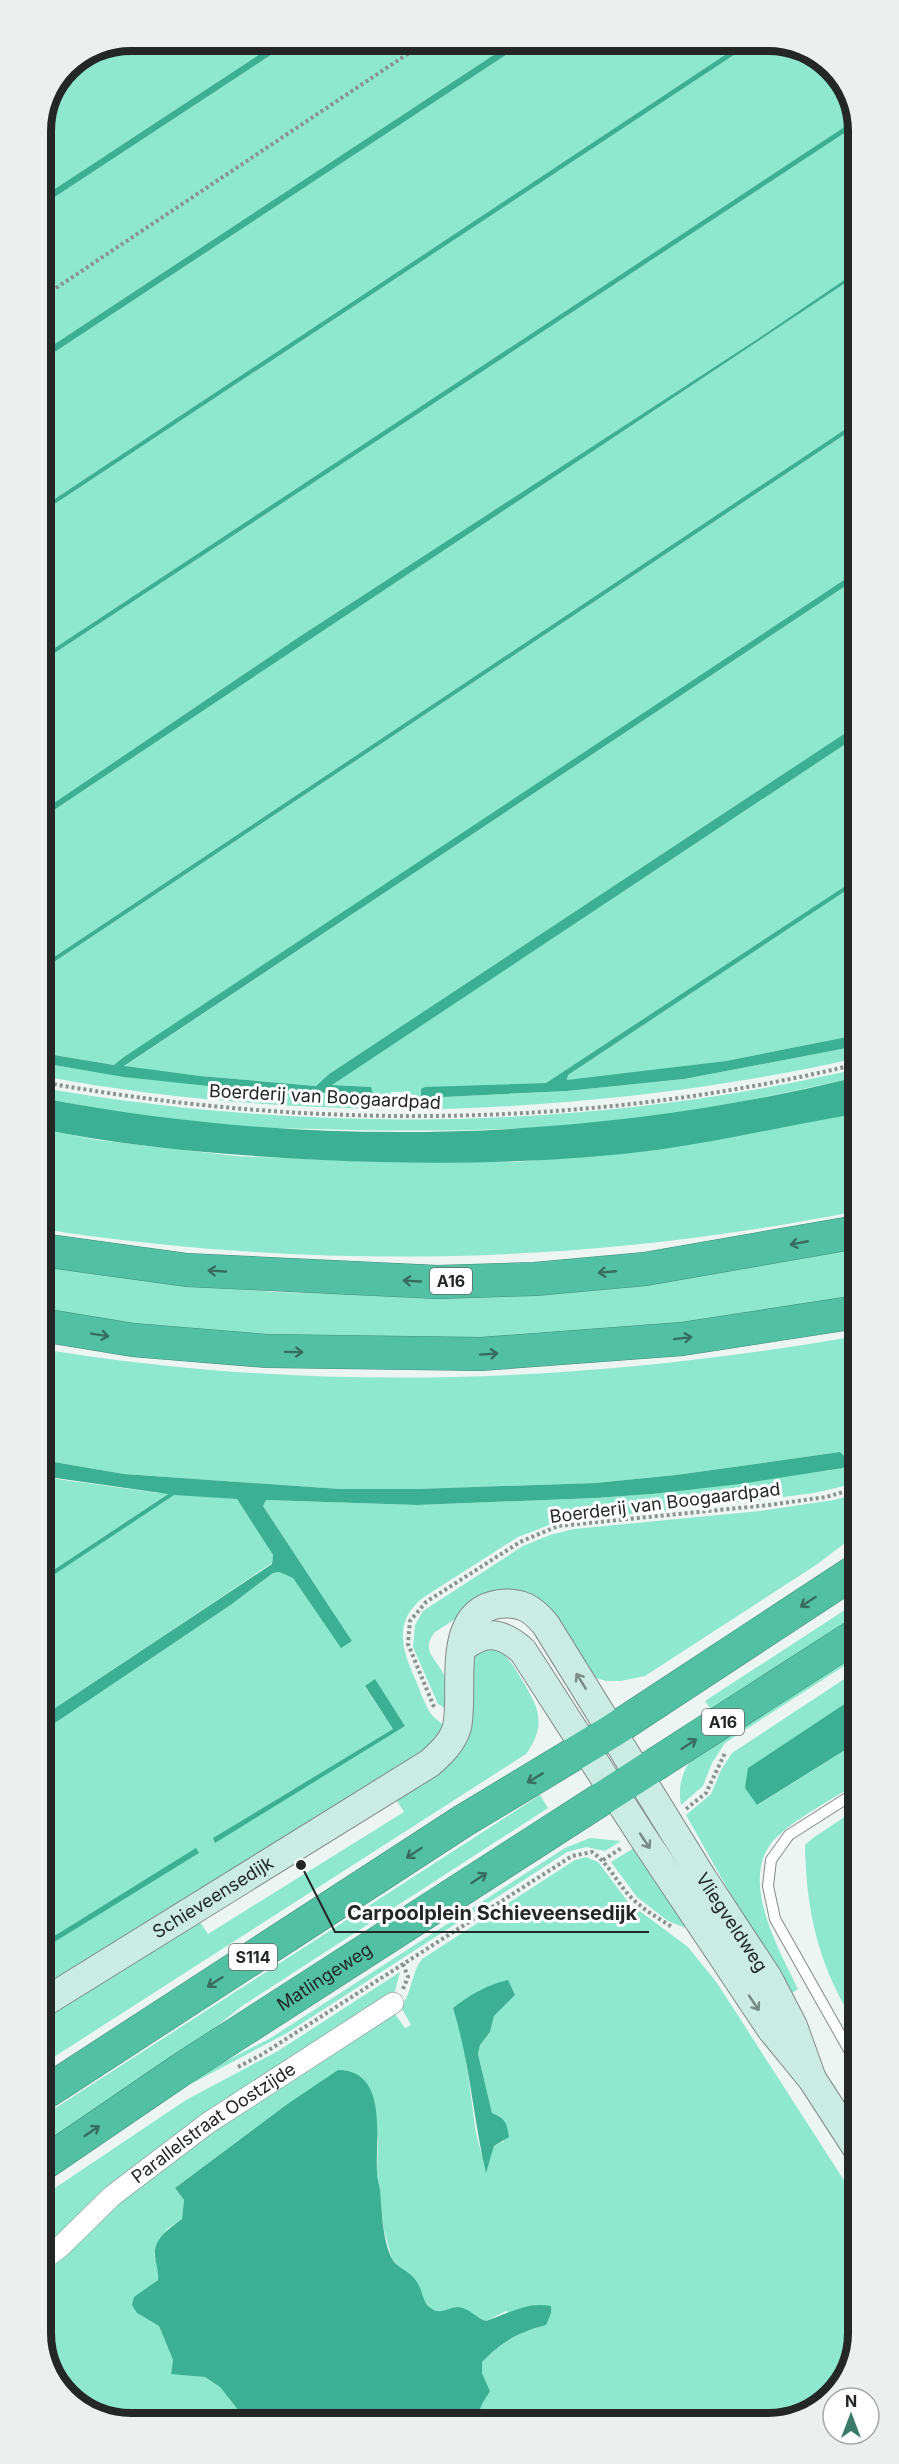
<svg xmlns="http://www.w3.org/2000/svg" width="899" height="2464" viewBox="0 0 899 2464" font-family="Inter,sans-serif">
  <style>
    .green { fill: #8de8cd; fill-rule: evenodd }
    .water { fill: #3bb092 }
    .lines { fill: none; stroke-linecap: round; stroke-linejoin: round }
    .lane-casing { stroke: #838a87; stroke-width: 12 }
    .street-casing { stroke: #838a87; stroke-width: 22 }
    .secondary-casing { stroke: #838a87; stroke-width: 30 }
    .highway-casing { stroke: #428b77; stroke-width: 34 }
    .path { stroke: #8c9290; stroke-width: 4; stroke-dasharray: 3 3; stroke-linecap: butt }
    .lane { stroke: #fff; stroke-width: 10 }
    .street { stroke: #fff; stroke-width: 21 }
    .secondary { stroke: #cbece3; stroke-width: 28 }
    .highway { stroke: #52c1a3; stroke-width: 33 }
    .oneway { stroke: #396c5e }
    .oneway2 { stroke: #788a84 }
    .labels { text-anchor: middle; stroke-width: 6; stroke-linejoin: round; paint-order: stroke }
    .shield { fill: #fff; stroke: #666867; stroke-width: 1.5 }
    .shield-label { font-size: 16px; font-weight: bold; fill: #242726 }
    .street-label { font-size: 18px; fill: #242726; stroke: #fff }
    .rim { fill: none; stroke: #242726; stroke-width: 8 }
    .leader { fill: none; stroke: #242726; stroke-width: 2 }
    .callout-dot { fill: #242726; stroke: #fff; stroke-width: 2 }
    .callout-label { font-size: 20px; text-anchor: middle; font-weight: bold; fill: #242726; stroke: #fff; stroke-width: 6; stroke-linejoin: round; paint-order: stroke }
  </style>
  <rect width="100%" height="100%" fill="#edf5f2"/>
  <!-- green -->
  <path class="green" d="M131,41h149l-239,157v-73l26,-58z
    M292,41h223l-474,312v-147z
    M527,41h219l-705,467v-147z
    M755,41h20l48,18 32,48v13l-814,537v-144z
    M855,126l1,146 -100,68 -457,297 -257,174 -1,-149z
    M856,276v146l-814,543v-147z
    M856,427v145l-731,485 -11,8 -72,-12v-83z
    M856,579v147l-527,348 -13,12 -116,-10 -77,-9z
    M856,737v142l-310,204 -126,9 4,6 143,-7 117,-12 168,-32 5,-3v14c-145,33 -291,48 -439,52 -12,-2 -13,-8 -15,-18h-12l-1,9 -8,8c-114,-2 -228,-12 -340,-33v-13c109,19 218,28 329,33v-9l-40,-2z
    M856,884l1,151 -131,26 -159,20 1,-6z
    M857,1069v8c-84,19 -170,37 -255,46 -93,8 -187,9 -281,6 -29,-1 -57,0 -86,-3 -64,-4 -130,-16 -193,-28v-10c271,46 546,43 815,-19z
    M857,1113v98c-269,54 -543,60 -815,18v-100l55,11 138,16 143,6h138l141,-12z
    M857,1248v50l-115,20 -277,23 -229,-6 -194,-22v-47l136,18 96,8 76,2 374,-23z
    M857,1336v147l-43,10 -53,7 -204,22 -39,15 -94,60c-32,25 -22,52 -8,84 4,10 8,21 13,30 4,7 12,11 17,17l-7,13 -396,254v-46l75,-47 78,-53 -153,94v-212l189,-127 41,-31 6,-1 14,6 48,69 11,-6 -89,-135 3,-6 151,5 178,-7 57,-4 180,-24 8,-18 -164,23 -81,8 -179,6h-76l-216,-15 -82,-14v-111c271,45 546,34 815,-13zM375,1680l30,46 -192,112 180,-109 -28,-42z
    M42,1477l116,16h11l-126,84z
    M174,1494l63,5 36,56 -1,8 -229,153v-134z
    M857,1494v40l-41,31 -171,111 -24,5h-15l-13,-4 -18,-19 -87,-60 -53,34c-17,21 6,29 11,48 2,9 1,21 2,30l-10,-6 -25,-57 2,-22 8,-14 100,-65 27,-11 24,-6 186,-18 74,-11z
    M857,1602v16l-143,96 -9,-13z
    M495,1648c13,8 19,18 27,32 17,28 25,44 4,74l-483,310v-49l155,-96 10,15 196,-122 -10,-16 32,-20 49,-121 4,-4z
    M858,1650v7l-133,86 -13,20 -9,23 -22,19c-3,-17 0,-30 9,-44z
    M858,1670v25l-110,74 10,36 100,-63v41c-25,16 -66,37 -85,58 -34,40 6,108 25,148l-10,7 -102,-181 25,-21 10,-24 11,-17z
    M540,1795l8,13 -306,198 -74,59 -125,84v-33z
    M858,1808v220c-38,-57 -52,-114 -53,-183l8,-7z
    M590,1838l31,3 -16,10 -19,-4 -19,5 -280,181 -98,52 -146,98v-6l151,-100 75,-38 296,-191z
    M634,1848l70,87 -36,-14 -31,-24 -26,-35z
    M586,1857l12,5 31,41 59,44 29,36 141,219v132l-18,54 -48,32 -310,2c-7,-12 1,-21 8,-31l-8,-18v-11c22,-21 35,-29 64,-37l-40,-14 -20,10 -29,-14 -17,5 -9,-3 -8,-10 -5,-16 -26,-24 -8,-29 -7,-57 1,-33 -11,-54 -11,-11 -12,-5 -58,35 -111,83 9,12 -2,19 -15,10 -13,25 5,17 -1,9 -24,18 3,15 22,13 14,34 -2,13 34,4 15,10 22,28 18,8h-136l-53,-22 -27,-44v-89l105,-91 45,-33 201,-130 10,14 6,-3 -10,-18c11,-14 10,-34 21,-48l153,-99zM515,1995l-21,21 -4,16 -10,13 -2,9 14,59 8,3 4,25 -10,5 -8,25 -10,-38 -13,-94 -10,-31z
    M400,1972l-6,23 -350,255 -1,-54 143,-96 92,-49z"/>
  <!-- water -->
  <path class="water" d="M280,41h12l-251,165v-8z
    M515,41h12l-486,320v-8z
    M746,41h9l-714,472v-5z
    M855,120v6l-814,536v-5z
    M856,272v4l-814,542v-7l257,-174 457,-297z
    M856,422v5l-814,543v-5z
    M856,572v7l-732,487 76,10 116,10 13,-12 527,-348v11l-524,348 39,2 2,8 -136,-6 -113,-12 -82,-14v-10l72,12 10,-8z
    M856,879v5l-288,191 -1,5 159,-19 131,-26v9l-5,3 -168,32 -117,12 -144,7 -2,-2v-7l4,-2 121,-4z
    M857,1077v36l-8,2c-64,11 -128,26 -192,35 -111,14 -224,15 -335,10 -94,-5 -188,-12 -280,-31v-31c269,52 549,44 815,-21z
    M840,1452l5,5 2,7 -4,4 -103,16 -88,10 -57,4 -178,7 -151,-5 -3,6 89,135 -11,7 -48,-70 -14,-6 -6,1 -41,31 -189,127v-15l229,-152 1,-9 -36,-56 -63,-4 -131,87v-5l125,-83 -126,-18v-16l82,14 216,15h76l179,-6 81,-8z
    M375,1679l30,47 -190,117 -2,-5 180,-109 -28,-43z
    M858,1695v47l-101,63 -12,-17 3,-20z
    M196,1848l3,5 -156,96v-6z
    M508,1980l7,15 -21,21 -4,16 -10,13 -2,9 14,59c13,5 15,10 17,24l-15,9 -8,27c-13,-55 -16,-111 -33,-165 18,-14 34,-23 55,-28z
    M338,2070c51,0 37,70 39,102 0,6 2,12 3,18 2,21 2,47 11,67 5,11 20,14 26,25 6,9 5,21 15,27 9,6 17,-2 26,-2 11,1 18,11 28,14 22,-7 41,-20 65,-15v7l-5,12c-29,8 -43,16 -64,37v11l8,18c-6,11 -15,19 -8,31l-222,1 -18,-8 -22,-28 -15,-10 -34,-3 2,-14 -14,-34 -22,-13 -5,-8 2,-8 24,-17c1,-8 -2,-15 -3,-24 -2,-17 15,-28 27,-37l2,-19 -9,-12 111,-83z"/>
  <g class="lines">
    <!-- lane casing -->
    <g class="lane-casing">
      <path id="lane" d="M858,1791l-69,44 -18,25 -3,26 7,33 83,147"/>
    </g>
    <!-- street casing -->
    <g class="street-casing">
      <g id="street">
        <path id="s1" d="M44,2259l16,-12 52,-51 96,-73 185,-120"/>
      </g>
    </g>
    <!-- secondary casing -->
    <g class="secondary-casing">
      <g id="secondary">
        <path d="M462,1648c23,-19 40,-16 61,3l119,185 129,193 41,50 46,71"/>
        <path id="s2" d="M43,2003l387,-240c11,-10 23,-21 27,-36 8,-39 -13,-114 42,-123 22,-3 34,5 47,21l157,254 65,99 25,48 19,53"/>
      </g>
    </g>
    <!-- highway casing -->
    <g class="highway-casing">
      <g id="highway">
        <path d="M42,1250l145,20 251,12 97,-3 110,-10 212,-37"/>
        <path d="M42,1325l91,15 134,11 214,3 201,-15 175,-27"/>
        <path d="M43,2094l420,-273 149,-90 245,-161"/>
        <path id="s3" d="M43,2164l139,-95 676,-435"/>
      </g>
    </g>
    <!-- path -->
    <path class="path" d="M41,298l386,-257
      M42,1082c268,49 549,47 815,-18
      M434,1707l-26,-63 2,-23 16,-19 94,-60 38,-16 211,-21 57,-8 31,-9
      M686,1809l20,-16 19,-40
      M603,1860l20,-13
      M403,1964l5,13 -5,12
      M238,2067l23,-12 311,-199 20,-4c19,13 27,36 44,50 11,10 24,17 36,25
      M846,2171l12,19"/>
    <!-- lane -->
    <use href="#lane" class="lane"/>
    <!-- street -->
    <use href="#street" class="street"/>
    <!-- secondary -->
    <use href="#secondary" class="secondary"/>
    <!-- highway -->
    <use href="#highway" class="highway"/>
  </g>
  <!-- one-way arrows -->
  <defs><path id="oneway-shaft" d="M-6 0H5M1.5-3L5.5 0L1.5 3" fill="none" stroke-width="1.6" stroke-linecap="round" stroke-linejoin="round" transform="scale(1.5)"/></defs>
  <g class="oneway">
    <use href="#oneway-shaft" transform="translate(799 1243) rotate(169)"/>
    <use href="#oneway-shaft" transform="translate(217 1271) rotate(-177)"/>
    <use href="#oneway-shaft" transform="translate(607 1272) rotate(175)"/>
    <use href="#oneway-shaft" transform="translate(412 1281) rotate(-177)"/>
    <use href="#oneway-shaft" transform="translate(100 1335) rotate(9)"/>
    <use href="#oneway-shaft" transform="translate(683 1338) rotate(-7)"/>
    <use href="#oneway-shaft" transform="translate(294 1352) rotate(1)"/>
    <use href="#oneway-shaft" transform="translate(489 1354) rotate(-4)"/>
    <use href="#oneway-shaft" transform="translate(808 1602) rotate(147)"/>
    <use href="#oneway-shaft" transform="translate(689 1744) rotate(-33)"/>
    <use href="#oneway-shaft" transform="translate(535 1778) rotate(149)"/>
    <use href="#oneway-shaft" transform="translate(414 1853) rotate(147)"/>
    <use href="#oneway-shaft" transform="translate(479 1878) rotate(-33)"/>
    <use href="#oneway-shaft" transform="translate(215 1982) rotate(147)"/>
    <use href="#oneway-shaft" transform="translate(92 2131) rotate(-34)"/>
  </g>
  <g class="oneway2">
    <use href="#oneway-shaft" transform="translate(581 1681) rotate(-122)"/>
    <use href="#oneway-shaft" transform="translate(645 1841) rotate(56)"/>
    <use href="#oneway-shaft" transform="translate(754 2003) rotate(56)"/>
  </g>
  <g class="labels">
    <!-- shield labels -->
    <g class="shield">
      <rect x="430" y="1268" width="42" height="26" rx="4.5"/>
      <rect x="702" y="1709" width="42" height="26" rx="4.5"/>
      <rect x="229" y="1944" width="48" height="26" rx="4.5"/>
    </g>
    <g class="shield-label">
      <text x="451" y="1287">A16</text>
      <text x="723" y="1728">A16</text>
      <text x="253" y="1963">S114</text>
    </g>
    <!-- street labels -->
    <g class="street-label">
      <text transform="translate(325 1097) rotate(3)" y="6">Boerderij van Boogaardpad</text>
      <text transform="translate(665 1503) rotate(-7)" y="6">Boerderij van Boogaardpad</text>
      <text dy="6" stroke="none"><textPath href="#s2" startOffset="200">Schieveensedijk</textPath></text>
      <text dy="6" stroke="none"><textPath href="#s2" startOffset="1048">Vliegveldweg</textPath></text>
      <text dy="6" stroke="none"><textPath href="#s3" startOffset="338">Matlingeweg</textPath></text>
      <text dy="6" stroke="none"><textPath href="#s1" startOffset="218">Parallelstraat Oostzijde</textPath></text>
    </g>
  </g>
  <!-- crop -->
  <path d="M0 0H899V2464H0ZM131 51H768A80 80 0 0 1 848 131V2333A80 80 0 0 1 768 2413H131A80 80 0 0 1 51 2333V131A80 80 0 0 1 131 51Z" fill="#edeeee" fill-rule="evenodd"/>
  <path class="rim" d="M131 51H768A80 80 0 0 1 848 131V2333A80 80 0 0 1 768 2413H131A80 80 0 0 1 51 2333V131A80 80 0 0 1 131 51Z"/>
  <!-- callouts -->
  <path class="leader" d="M301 1865L335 1932H649"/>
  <circle class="callout-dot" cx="301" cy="1865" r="6"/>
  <g class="callout-label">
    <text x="492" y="1920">Carpoolplein Schieveensedijk</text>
  </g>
  <!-- north arrow -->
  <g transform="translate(851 2416)"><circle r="28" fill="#ffffff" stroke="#a7a9a8" stroke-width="1.5"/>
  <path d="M0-4.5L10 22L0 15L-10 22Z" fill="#3a7a68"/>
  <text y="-9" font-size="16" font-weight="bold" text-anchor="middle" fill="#242726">N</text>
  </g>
</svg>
